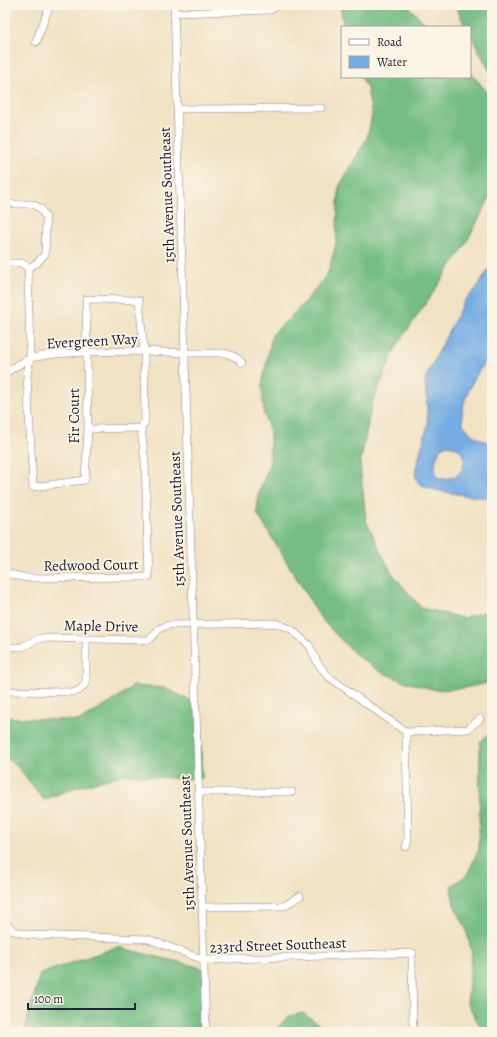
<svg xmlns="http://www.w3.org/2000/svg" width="497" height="1037" viewBox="0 0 497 1037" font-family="Alegreya,serif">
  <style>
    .forest { fill: #74bd84; stroke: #4b7060 }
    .water { fill: #74ade4; stroke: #4b6890; fill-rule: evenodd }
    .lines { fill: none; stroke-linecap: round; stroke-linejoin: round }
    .minor-casing { stroke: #8a8280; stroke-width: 8 }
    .minor { stroke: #fff; stroke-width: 7 }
    .labels { text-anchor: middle; stroke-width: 3.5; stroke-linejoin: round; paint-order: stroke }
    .street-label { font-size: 15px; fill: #22223b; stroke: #fcf5e5 }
  </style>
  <rect width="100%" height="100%" fill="#fcf5e5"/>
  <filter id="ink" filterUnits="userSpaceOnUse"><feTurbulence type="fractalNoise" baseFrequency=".025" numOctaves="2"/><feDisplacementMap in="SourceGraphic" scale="8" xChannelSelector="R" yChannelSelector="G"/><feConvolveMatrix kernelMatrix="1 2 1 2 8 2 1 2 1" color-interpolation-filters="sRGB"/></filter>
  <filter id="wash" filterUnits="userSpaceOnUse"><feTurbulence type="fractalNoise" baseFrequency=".012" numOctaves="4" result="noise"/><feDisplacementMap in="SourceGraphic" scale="16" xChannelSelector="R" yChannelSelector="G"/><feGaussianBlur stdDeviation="0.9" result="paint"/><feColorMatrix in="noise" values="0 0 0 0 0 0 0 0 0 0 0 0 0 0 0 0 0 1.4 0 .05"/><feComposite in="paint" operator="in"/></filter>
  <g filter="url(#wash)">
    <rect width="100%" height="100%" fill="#f1e2c4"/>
    <!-- forest -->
    <path class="forest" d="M340,5h67l22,22h-85z
      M456,5h36v70l-22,-41v-7h-4l-8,-16z
      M470,72l18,21 4,2v98l-28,54 -68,100 -24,56 -12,61 6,57 25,51 30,36 42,10 29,-8v72l-28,6 -28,2 -33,-9 -22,-9 -24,-16 -35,-36 -65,-107 2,-20 11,-30v-31l-6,-18 -2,-29 10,-50 32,-32 24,-30 8,-29 3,-57 28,-49 5,-23 -5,-27 -6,-11h109z
      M133,686l31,2 35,16 3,74 -20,1 -56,-5 -53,14 -29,12 -27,-34 -12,-9v-40l74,4 31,-18z
      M492,731v301h-9l-16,-30 5,-49 -7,-27 -11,-21 -3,-19 16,-11 12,-26 1,-107z
      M117,947l86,21 2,64h-181l16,-58z
      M303,1013l18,13v6h-48l16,-16z"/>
    <!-- water -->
    <path class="water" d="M492,264v93c-4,3 -8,7 -11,11 -8,10 -25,45 -17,58 1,1 3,2 4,4 7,8 14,10 24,14v54c-14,-1 -64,-6 -73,-15 -4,-4 -4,-10 -3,-15l12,-44 -2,-32 -1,-11 2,-6 37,-74 12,-12zM447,445c11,1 21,8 16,21 -1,4 -3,7 -7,10 -4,2 -10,3 -15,3 -3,-1 -4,-2 -5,-4 -3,-6 0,-18 3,-24 2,-3 4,-4 8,-6z"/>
  </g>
  <g filter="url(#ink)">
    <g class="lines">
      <!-- minor casing -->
      <g class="minor-casing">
        <path id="minor" d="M174,5l32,1027
          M174,13l96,-3 9,-5
          M36,42l14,-37
          M177,109l144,-1
          M5,204h28l8,5 5,9 -1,36 -8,9 -9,5
          M5,263h17l6,5
          M28,268l2,90 -3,17 6,112 52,-7 3,-51 -2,-130 53,1 5,51 1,71 -4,6
          M5,373l25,-15 25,-4 32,-2 57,-1 41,2h40l8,3 5,3 4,4
          M88,429l53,-1
          M5,573l22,5 122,-1 -4,-115 -4,-34
          M5,647h17l18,-9 109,2 5,-5 5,-6 9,-4 107,-2 16,6 18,16 9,19 11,13 77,55
          M5,691l70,1 5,-2 6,-7v-44
          M406,732l2,108 -2,7
          M406,732l62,-3 12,-10
          M199,792h93
          M202,907l82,-1 16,-10
          M5,922l9,9 16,4 118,4 56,21 209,-7
          M412,959l1,73"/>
      </g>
      <!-- minor -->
      <use href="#minor" class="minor"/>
    </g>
  </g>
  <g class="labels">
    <!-- street labels -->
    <g class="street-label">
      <text transform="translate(167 195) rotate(-92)" y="5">15th Avenue Southeast</text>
      <text transform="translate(92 341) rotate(-3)" y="5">Evergreen Way</text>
      <text transform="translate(74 416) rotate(-90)" y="5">Fir Court</text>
      <text transform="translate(177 519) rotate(-92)" y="5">15th Avenue Southeast</text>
      <text transform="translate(91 565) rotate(-1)" y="5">Redwood Court</text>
      <text transform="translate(101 626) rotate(1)" y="5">Maple Drive</text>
      <text transform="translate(187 843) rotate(-92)" y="5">15th Avenue Southeast</text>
      <text transform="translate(278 945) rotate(-2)" y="5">233rd Street Southeast</text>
    </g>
  </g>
  <!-- margin -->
  <rect width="497" height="1037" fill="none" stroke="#fcf5e5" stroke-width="20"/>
  <!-- legend -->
  <rect x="341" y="26" width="130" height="52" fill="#fcf5e5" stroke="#a5a1a1"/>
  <rect x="349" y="39" width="20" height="6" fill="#ffffff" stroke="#a5a1a1"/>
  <text x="377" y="46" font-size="12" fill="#22223b">Road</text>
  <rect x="349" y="56" width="20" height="12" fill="#74ade4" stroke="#a5a1a1"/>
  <text x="377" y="66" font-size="12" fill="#22223b">Water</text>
  <!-- scale -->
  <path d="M28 1003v6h107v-6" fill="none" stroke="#22223b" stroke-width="2"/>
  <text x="34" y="1003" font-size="12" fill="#22223b" stroke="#fcf5e5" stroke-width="3" paint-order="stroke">100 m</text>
</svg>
